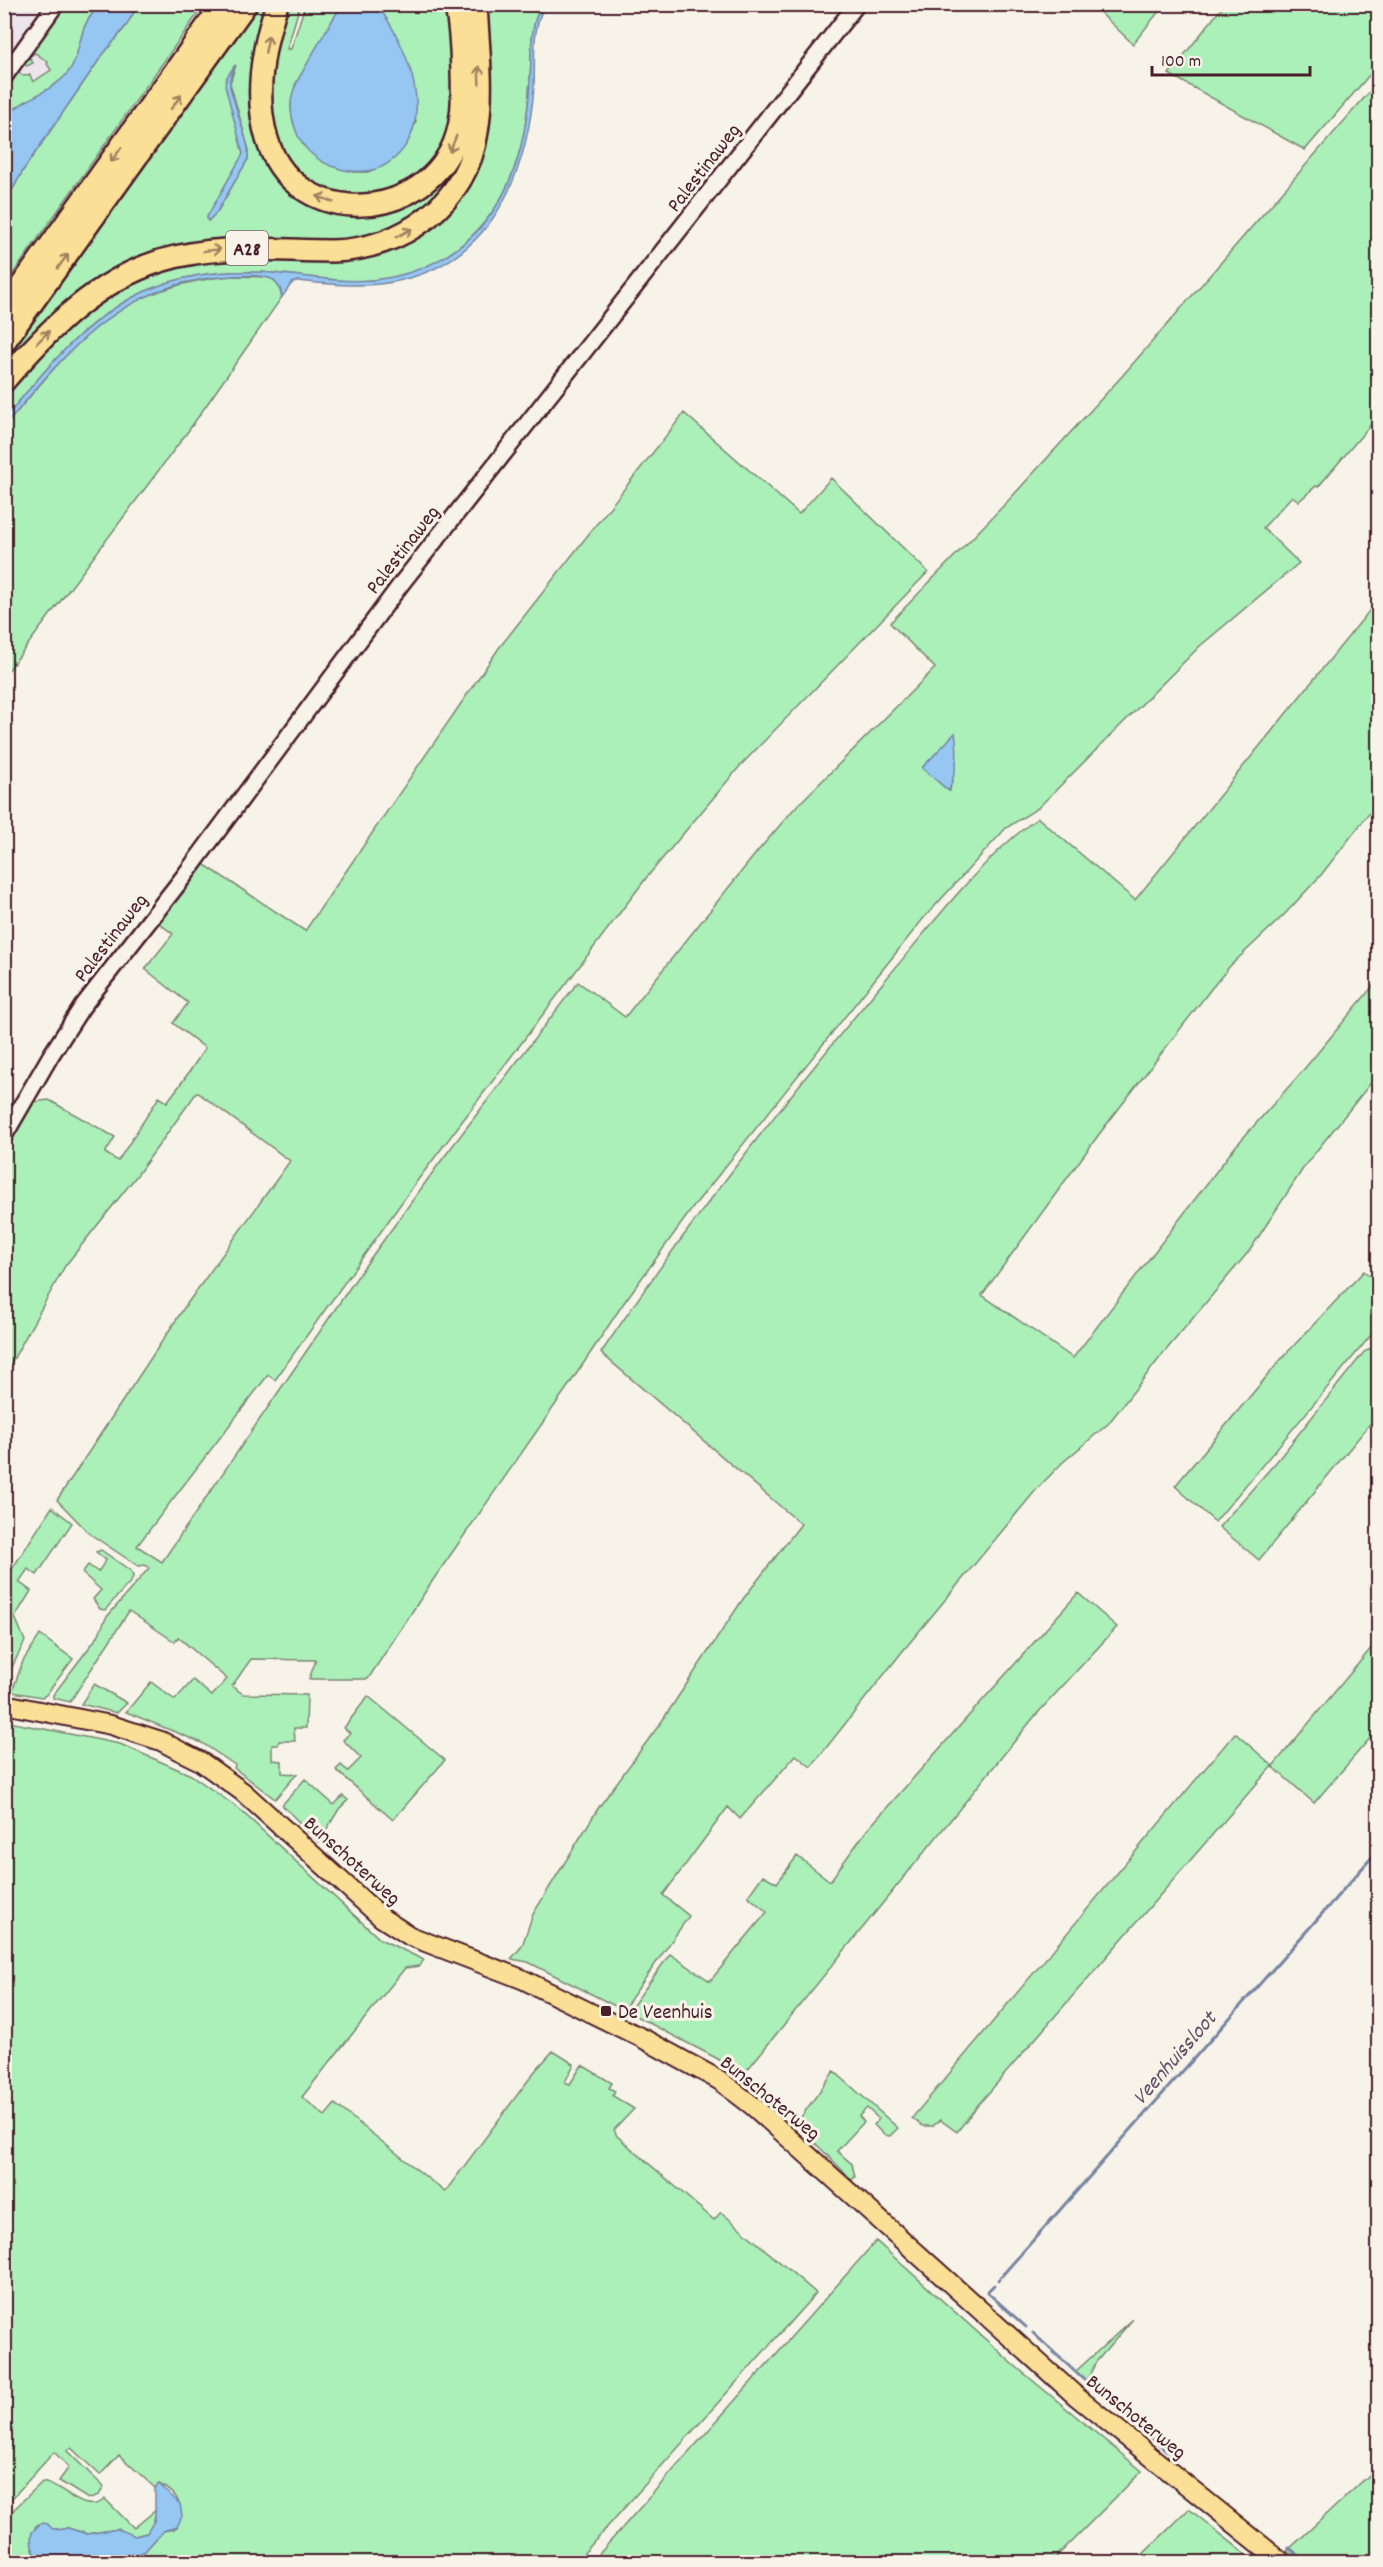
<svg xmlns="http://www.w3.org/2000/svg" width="1383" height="2567" viewBox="0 0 1383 2567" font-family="Dekko,sans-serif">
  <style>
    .built { fill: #ede5ec }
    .green { fill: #abefb9; stroke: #7a8772; stroke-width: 1.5; fill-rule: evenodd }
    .water { fill: #95c7f2; stroke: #7784a2; stroke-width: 1.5 }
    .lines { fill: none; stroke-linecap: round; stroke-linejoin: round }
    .stream { stroke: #7784a2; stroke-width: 3 }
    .minor-casing { stroke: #4a1f2b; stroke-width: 20 }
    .major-casing { stroke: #4a1f2b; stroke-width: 22 }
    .highway-casing { stroke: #4a1f2b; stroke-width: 26 }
    .minor { stroke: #f7f3e8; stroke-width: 15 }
    .major { stroke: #fbdf96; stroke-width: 18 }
    .highway { stroke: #fbdf96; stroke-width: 21 }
    .oneway { stroke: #a27f60 }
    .poi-dot { fill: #4a1f2b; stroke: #f7f3e8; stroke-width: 2 }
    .labels { text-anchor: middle; stroke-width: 6; stroke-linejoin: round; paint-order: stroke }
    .shield { fill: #f7f3e8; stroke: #7e5f64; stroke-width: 1.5 }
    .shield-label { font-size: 20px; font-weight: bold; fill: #4a1f2b }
    .street-label { font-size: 21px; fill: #4a1f2b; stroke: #f7f3e8 }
    .poi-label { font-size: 21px; fill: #4a1f2b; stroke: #f7f3e8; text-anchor: start }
    .water-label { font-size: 22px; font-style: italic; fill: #605167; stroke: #f7f3e8 }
  </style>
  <rect width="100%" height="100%" fill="#f7f3e8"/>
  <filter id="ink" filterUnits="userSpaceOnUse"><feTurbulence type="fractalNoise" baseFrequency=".0167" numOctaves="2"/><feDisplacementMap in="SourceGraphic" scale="12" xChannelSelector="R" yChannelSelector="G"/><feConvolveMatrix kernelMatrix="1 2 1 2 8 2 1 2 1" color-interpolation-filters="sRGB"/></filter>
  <g filter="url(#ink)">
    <!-- built -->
    <path class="built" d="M5,5h116l-116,174z"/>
    <!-- green -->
    <path class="green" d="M61,5h38c-6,7 -12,15 -15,23 -6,17 -6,34 -18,48 -18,18 -45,23 -61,42v-34l10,-14 9,6 6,-1 3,7 18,-12 -4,-6 1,-2 -13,-9 -6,4 4,6 -6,3 -7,-4z
      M138,5h66l-199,280v-82l19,-34 77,-112 25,-31z
      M260,5h13l-14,66 29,109 89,29 97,-81 -28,66 -67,46 -220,17 -154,119v-14zM236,65l-6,18 18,64v12l-31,53 -9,9 -1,-4 36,-63 -16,-77z
      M287,5h13l-13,44h4l14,-44h37l-47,80 -4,22 2,15 10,23 20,17 31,10h14l21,-10 18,-21 9,-20 -33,-108 -6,-8h72l4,104 -7,30 -11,20 -25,24 -44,14 -34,-5 -21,-10 -25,-25 -14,-32 -1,-30 3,-36z
      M480,5h61c-12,24 -9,48 -11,75 -2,41 -10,86 -31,122 -32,53 -88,81 -149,79 -33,-1 -66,-9 -99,-9 -34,-1 -67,4 -98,16 -65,26 -105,79 -148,130v-23l49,-57 62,-48 47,-21 58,-11 113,1 122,-57z
      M1092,5h72l-31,39z
      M1224,5h154v60l-73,85 -136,-76z
      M1378,82v334l-60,71 -2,-1 -17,15 -7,-5 -29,32 36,35 -99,83 -162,162 -32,20 -83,91 -226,283 -74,102 -54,81 -136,195 -65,99h-59l7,-19 -65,-1 -19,27 11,8 64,1 -1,33h-12l1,13h-16l-1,4h-6v15l10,1v12l15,1 -22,25 -41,-31 1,-3 -33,-22 -76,-31 25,-30 24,18 18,-20 19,16 15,-17 -49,-42 -3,5 -46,-31 -59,91 -17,-4v-3l45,-59 8,-18 43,-50 -4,-3 -7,1 -48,-32 -33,-34 127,-192 106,-147 -93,-69 -59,82 -73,92 -60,108v-224l28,-48 16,-2 66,37 -10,16 13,8 41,-64 8,5c14,-18 27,-36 38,-54l-32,-25 15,-20 -43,-34 28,-35 -18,-14 44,-59 106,70 194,-283 185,-235 115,101 32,-36 97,94 -188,194 -93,111 -230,304 -142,199 -7,-5 -131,171 25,16 200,-292 79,-109 137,-179 47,35 132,-165 36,-42 142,-142 -45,-45 117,-121 116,-127zM955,734l-5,57h-1l-27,-23z
      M231,276l38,1 8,5 5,15 -93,133 -184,245v-249c70,-83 109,-139 226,-150z
      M1378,600v202l-57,73 -38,41 -53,50 -19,23 -111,144 -118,162 91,63 162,-211 65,-73 78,-94v94l-72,90 -56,86 -88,105 -54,69 -46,39 -26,27 -134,162 -91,115 -15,-12 -56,64 -12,-12 -65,88 26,21 -66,94 -95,-48 -17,-3 11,-13 11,-32 66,-107 63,-86 81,-122 58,-75 -200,-171c87,-130 185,-254 285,-374 45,-53 96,-122 152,-161l97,82z
      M1364,1271l14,11v45l-163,195 -40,-36 108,-129z
      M1378,1345v69l-119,146 -40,-33 58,-66 87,-109z
      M52,1507l20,16 -35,52 -9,-6 -9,13 12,9 -16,26 10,24 -20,40v-101z
      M101,1550l30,21 2,5 -1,4 -27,30 -5,-1 -7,-10 8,-9 -19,-17 6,-8 10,7 8,-12 -10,-8z
      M1078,1593l39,34 -82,89 -292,359 -25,-16 -90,-47 42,-58 40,27 57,-69 -19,-16 15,-21 14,8 20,-27 33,25 37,-51z
      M40,1635l33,24 -27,36 -4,2 -30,-5 11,-31z
      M1378,1640v89l-64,74 -42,-37 -294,339 -21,27 -17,-12 -7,6h-10l-11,-8 323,-385 38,33z
      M94,1684l33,19 -10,10 -36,-9z
      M368,1696l77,64 -52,60 -57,-50 5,-5 7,6 13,-13 -18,-18 7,-7 -6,-5z
      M4,1721l116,23 71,31 47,33 142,131 44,21 -5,6 -14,2 -103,129 23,19 10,-12 110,88 90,-121 18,-20 21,13 -9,18 5,2 12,-19 30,18 -3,5 6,3 -2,5 21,13 -20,21 3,6 97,84 7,-8 95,81 -240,269h-453l22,-11 18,-20 11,-2c13,-19 5,-36 -15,-45l-4,4 -36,-33 -19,20 -29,-27 -4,3 37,36 -5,8 -11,4 -27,-17 -2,-1 10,-14 -15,-15 -49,54z
      M305,1779l29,26 9,-9 5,4 -9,9 -20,33 -37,-37z
      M834,2071l64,57 -8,8 -6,-1 -10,-10 5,-6 -12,-11 -8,8 5,6 -27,29 15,13 3,13 -3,3 -56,-56z
      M876,2241l138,124 128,106 -91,91h-459z
      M1133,2319l-37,43 -10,20 -11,-10z
      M1378,2467v95h-75l-16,-11z
      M42,2482c21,3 42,35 63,17l29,29 23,-19 -5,18 -5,6 -12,3 -17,-7 -31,5 -19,-6 -15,1c-7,-4 -11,-9 -18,-2l-1,26 10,9h-33l-6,-11 -1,-32z
      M1189,2509l67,53h-121z"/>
    <!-- water -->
    <path class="water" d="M99,5h39l-12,21 -25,31 -77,112 -19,34v-85c16,-19 43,-24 60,-42 13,-14 13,-31 19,-48 3,-8 10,-16 15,-23z
      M342,5h35c31,40 65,122 10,159 -18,11 -37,9 -56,2 -14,-6 -26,-16 -33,-30 -5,-12 -9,-27 -6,-40 3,-15 13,-27 20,-41 10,-17 19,-34 30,-50z
      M541,5h4c-16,27 -8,62 -12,93 -9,82 -43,161 -131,182 -34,9 -70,4 -105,1l-5,2 -10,14 -2,-9 -6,-8c-15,-7 -38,-4 -55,-3 -101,9 -154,76 -214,149v-8c43,-51 83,-104 148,-130 31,-12 64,-17 98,-16 28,0 57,6 85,8 63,5 122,-17 158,-70 25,-37 34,-86 36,-130 2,-27 -1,-51 11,-75z
      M235,65l-5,14v8l18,60v12l-31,53 -9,9 -1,-4 36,-63 -18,-69 2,-8z
      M955,733c4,22 1,37 -6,58l-27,-23z
      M159,2484l21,20 2,12 -5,11 -14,4 -18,20 -22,11h-79c-10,-8 -15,-16 -12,-30l9,-9 6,1 6,5 15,-1 19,6 31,-5 17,7 12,-3 8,-14v-31z"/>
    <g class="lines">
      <!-- stream -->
      <path class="stream" d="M998,2280l375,-424
        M994,2285l-7,7 39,35
        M1033,2333l51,47
        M1095,2389l77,66
        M1289,2548l12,9"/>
      <!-- minor casing -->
      <g class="minor-casing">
        <path id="minor" d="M4,77l52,-73
          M4,1136l47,-81 31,-48 103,-132 216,-291 456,-580"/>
      </g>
      <!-- major casing -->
      <g class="major-casing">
        <path id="major" d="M4,1704l107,21 50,16 19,10 20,10 43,31 139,126 28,18 112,43 120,59 77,42 34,26 324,291 205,165"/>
      </g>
      <!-- highway casing -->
      <g class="highway-casing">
        <path id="highway" d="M277,4c-14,42 -23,92 -10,135 25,85 142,87 183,13 13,-23 13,-53 12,-80 -1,-22 -1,-47 -7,-68
          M4,310l219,-306
          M4,342l242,-338
          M4,381c44,-51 90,-99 156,-120 58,-18 114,-10 172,-10 70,-1 135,-48 145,-119 7,-42 1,-86 -1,-128"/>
      </g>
      <!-- minor -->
      <use href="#minor" class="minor"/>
      <!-- major -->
      <use href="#major" class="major"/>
      <!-- highway -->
      <use href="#highway" class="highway"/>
    </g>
    <!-- one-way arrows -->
    <defs><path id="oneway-shaft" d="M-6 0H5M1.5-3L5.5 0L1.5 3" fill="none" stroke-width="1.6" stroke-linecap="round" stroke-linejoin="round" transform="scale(1.5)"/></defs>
    <g class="oneway">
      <use href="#oneway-shaft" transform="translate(267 44) rotate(-79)"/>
      <use href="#oneway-shaft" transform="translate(479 75) rotate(-92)"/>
      <use href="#oneway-shaft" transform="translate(176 102) rotate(-54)"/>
      <use href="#oneway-shaft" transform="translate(453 144) rotate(112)"/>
      <use href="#oneway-shaft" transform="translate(116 155) rotate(126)"/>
      <use href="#oneway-shaft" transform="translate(325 199) rotate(-159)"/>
      <use href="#oneway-shaft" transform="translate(404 233) rotate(-28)"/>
      <use href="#oneway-shaft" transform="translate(212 250) rotate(-7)"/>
      <use href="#oneway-shaft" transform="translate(63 261) rotate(-54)"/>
      <use href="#oneway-shaft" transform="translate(43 337) rotate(-46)"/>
    </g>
  </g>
  <!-- markers -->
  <rect class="poi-dot" x="600" y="2005" width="12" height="12" rx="3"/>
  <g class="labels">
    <!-- shield labels -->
    <rect class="shield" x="226" y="231" width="42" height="34" rx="4.5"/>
    <g class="shield-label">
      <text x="247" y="255">A28</text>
    </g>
    <!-- street labels -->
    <g class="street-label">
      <text transform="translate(703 167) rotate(-52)" y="7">Palestinaweg</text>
      <text transform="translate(402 549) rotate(-52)" y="7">Palestinaweg</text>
      <text transform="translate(110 937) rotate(-52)" y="7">Palestinaweg</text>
      <text transform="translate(353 1860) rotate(42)" y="7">Bunschoterweg</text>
      <text transform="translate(771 2097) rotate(39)" y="7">Bunschoterweg</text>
      <text transform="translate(1137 2416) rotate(39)" y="7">Bunschoterweg</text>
    </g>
    <!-- poi labels -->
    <g class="poi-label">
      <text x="618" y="2018">De Veenhuis</text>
    </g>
    <!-- water labels -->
    <g class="water-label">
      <text transform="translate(1173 2057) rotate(-49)" y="8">Veenhuissloot</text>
    </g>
  </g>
  <!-- margin -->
  <rect width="1383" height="2567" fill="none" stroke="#f7f3e8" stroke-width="24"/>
  <rect x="12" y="12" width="1359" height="2543" fill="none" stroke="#4a1f2b" stroke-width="2" filter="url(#ink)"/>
  <!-- scale -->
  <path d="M1152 66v9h158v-9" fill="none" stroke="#4a1f2b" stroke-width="3"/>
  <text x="1161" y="66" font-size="18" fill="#4a1f2b" stroke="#f7f3e8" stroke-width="4.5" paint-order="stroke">100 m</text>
</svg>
